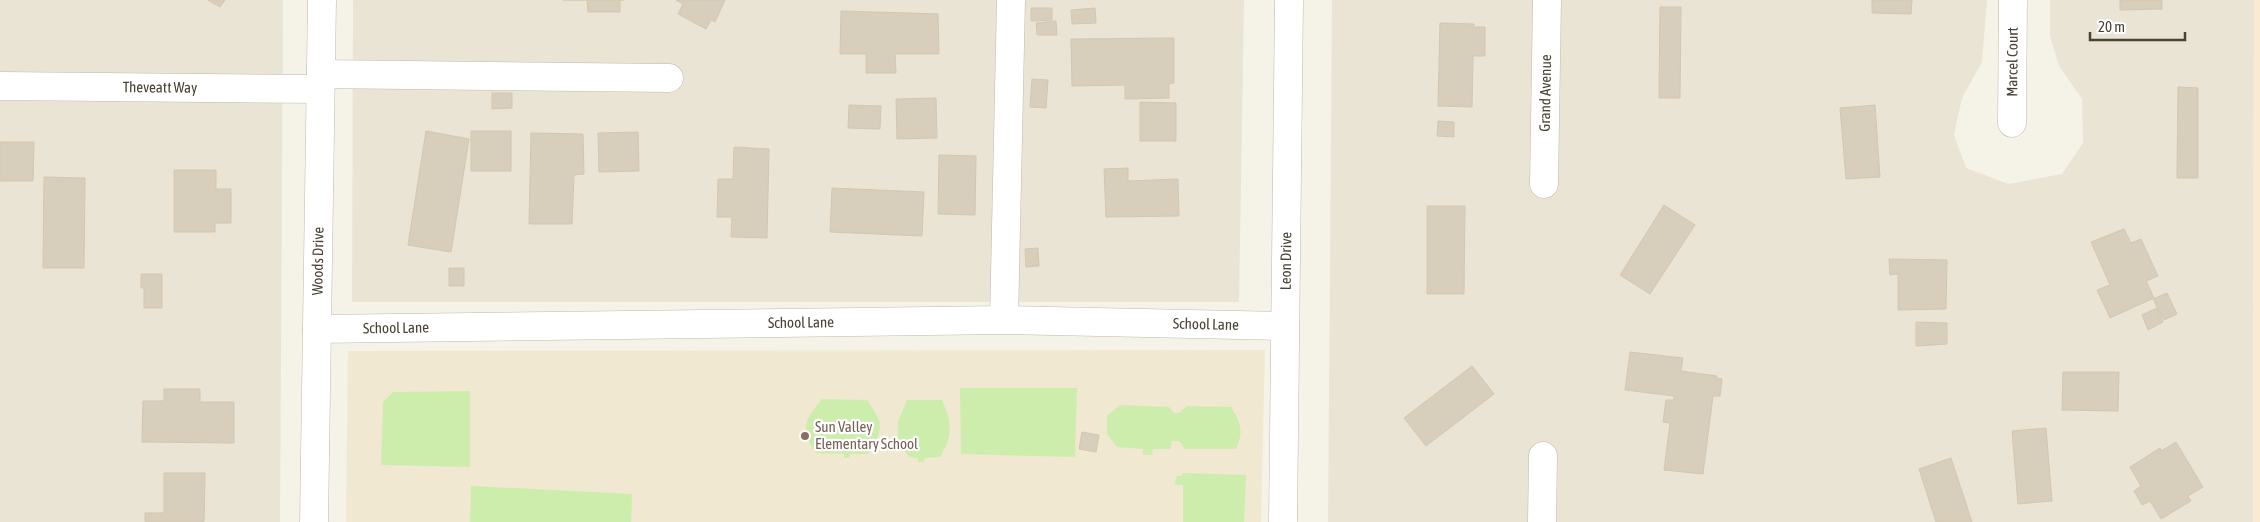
<svg xmlns="http://www.w3.org/2000/svg" width="2260" height="522" viewBox="0 0 2260 522" font-family="'Asap Condensed',sans-serif">
  <style>
    .residential { fill: #eae4d5 }
    .commercial { fill: #f9ead1 }
    .education { fill: #f0e8d0 }
    .green { fill: #cdedad }
    .building { fill: #d8cebc; stroke: #d4c7ae }
    .lines { fill: none; stroke-linecap: round; stroke-linejoin: round }
    .minor-casing { stroke: #c2baa9; stroke-width: 29 }
    .minor { stroke: #fff; stroke-width: 28 }
    .education-dot { fill: #8d6e63; stroke: #fff; stroke-width: 2 }
    .labels { text-anchor: middle; stroke-width: 4.5; stroke-linejoin: round; paint-order: stroke }
    .street-label { font-size: 15px; fill: #494235; stroke: #fff }
    .education-label { font-size: 15px; fill: #785e54; stroke: #fff; text-anchor: start }
  </style>
  <rect width="100%" height="100%" fill="#f5f2e8"/>
  <!-- residential -->
  <path class="residential" d="M0,0h283l-3,522h-280z
    M353,0h891l-5,302h-887z
    M1332,0h655l-5,62 -20,36 -8,37 12,33 42,16 54,-10 21,-31 -1,-44 -23,-33 -9,-30v-36h204l-1,522h-925z"/>
  <!-- commercial -->
  <path class="commercial" d="M2254,0h6v522h-7z"/>
  <!-- education -->
  <path class="education" d="M1265,350l-4,172h-915l2,-171z"/>
  <!-- green -->
  <path class="green" d="M960,388h117l-2,69 -114,-3z
    M470,391v76l-89,-2 2,-63 10,-10z
    M822,399l45,1c17,24 17,29 1,54h-18l-1,4h-5v-4l-28,-1c-17,-26 -11,-32 6,-54z
    M907,400h35c10,23 11,36 -2,57l-15,1 -1,4h-6v-4l-9,-1 -11,-15v-20z
    M1120,405l49,2 5,6h5l8,-7 44,1c10,17 13,23 5,42h-51l-6,-8h-7l-2,8h-17l-1,6h-9v-6l-26,-2 -10,-13v-18z
    M1183,473l63,2 -2,47h-61v-37h-8l1,-9h6z
    M471,486l161,8 -1,28h-161z"/>
  <!-- building -->
  <path class="building" d="M208,0h17l-5,7z
    M563,0h61h-4v12h-32l-1,-12z
    M676,0h49l-10,22 -4,-2 -5,9 -28,-15 5,-10z
    M1872,0h40l-1,14 -39,-1z
    M2120,0h42v9l-42,1z
    M1660,7h21l-1,91h-21z
    M1031,8h21v12l-21,1z
    M1095,8l1,15 -24,1 -1,-14z
    M841,11l97,3 1,40h-44l1,19h-30v-19h-26z
    M1056,21l1,14h-20l-1,-12z
    M1440,23l34,1v3h11v29h-12l-1,51 -34,-1z
    M1174,38v45l-5,1v14l-44,1v-14l-53,1 -1,-47z
    M1032,79l16,1 -2,28 -16,-1z
    M2178,87l20,1v90h-21z
    M492,93h20v15l-20,1z
    M936,98l1,40 -40,1 -1,-40z
    M1140,102l36,1v38h-36z
    M849,105l32,1 -1,23 -32,-1z
    M1875,105l5,72 -34,2 -6,-71z
    M1438,121l16,1v15l-17,-1z
    M426,131l43,8 -18,113 -43,-7z
    M471,131h40v40h-40z
    M638,132l1,39 -40,1 -1,-39z
    M531,133l52,1 1,40 -10,1 -2,49h-43z
    M0,142h34l-1,39h-33z
    M734,147l35,2 -2,89 -36,-1 1,-20h-15l1,-38h15z
    M939,155l37,1 -1,59 -37,-1z
    M1128,168v13l50,-2 1,37 -73,1 -2,-48z
    M174,170h42v19h15v34h-16v9h-41z
    M44,177l41,1 -1,90h-41z
    M832,188l92,4 -2,44 -92,-4z
    M1664,205l31,20 -45,69 -30,-19z
    M1427,206h38l-1,88h-37z
    M2124,229l7,14 10,-4 17,37 -12,5 8,17 -44,20 -13,-28 13,-5 -19,-43z
    M1038,248l1,18 -13,1 -1,-18z
    M1889,259l58,1 -1,49 -48,1v-36l-8,1z
    M449,268h15v18h-15z
    M141,274h21v34h-18v-20h-3z
    M2167,293l10,21 -13,6 -11,-21z
    M2157,308l6,14 -15,8 -6,-15z
    M1916,322l31,1v21l-31,2z
    M1630,352l53,6 -2,13 36,5 -1,2 6,1 -2,17h-7l-10,78 -39,-4 6,-47 -7,-1 3,-22h8v-4l-49,-6z
    M1472,366l22,28 -68,52 -22,-28z
    M2063,372h56l-1,39 -56,-1z
    M164,389h36v13h34v41l-92,-1 1,-41h21z
    M2046,428l6,73 -34,3 -6,-73z
    M1082,432l17,3 -3,17 -17,-3z
    M2176,442l27,45 -15,9 3,5 -30,18 -11,-18 -8,4 -8,-14 7,-5 -11,-19 30,-19 1,3z
    M1951,458l21,64h-36l-17,-53z
    M164,473h41l-1,49h-59v-9h19z"/>
  <g class="lines">
    <!-- minor casing -->
    <g class="minor-casing">
      <g id="minor">
        <path d="M321,74l348,4"/>
        <path id="s1" d="M0,86l320,3"/>
        <path id="s2" d="M2012,123l1,-123"/>
        <path id="s3" d="M1544,184l3,-184"/>
        <path d="M1004,320l7,-320"/>
        <path id="s4" d="M317,329l687,-9 281,6"/>
        <path id="s5" d="M314,522l8,-522"/>
        <path id="s6" d="M1283,522l6,-522"/>
        <path d="M1542,522l1,-66"/>
      </g>
    </g>
    <!-- minor -->
    <use href="#minor" class="minor"/>
  </g>
  <!-- markers -->
  <circle class="education-dot" cx="805" cy="436" r="5"/>
  <g class="labels">
    <!-- street labels -->
    <g class="street-label">
      <text dy="5" stroke="none"><textPath href="#s2" startOffset="61">Marcel Court</textPath></text>
      <text dy="5" stroke="none"><textPath href="#s1" startOffset="160">Theveatt Way</textPath></text>
      <text dy="5" stroke="none"><textPath href="#s3" startOffset="91">Grand Avenue</textPath></text>
      <text dy="5" stroke="none"><textPath href="#s5" startOffset="261">Woods Drive</textPath></text>
      <text dy="5" stroke="none"><textPath href="#s6" startOffset="261">Leon Drive</textPath></text>
      <text dy="5" stroke="none"><textPath href="#s4" startOffset="484">School Lane</textPath></text>
      <text dy="5" stroke="none"><textPath href="#s4" startOffset="889">School Lane</textPath></text>
      <text dy="5" stroke="none"><textPath href="#s4" startOffset="79">School Lane</textPath></text>
    </g>
    <!-- education labels -->
    <g class="education-label">
      <text x="815" y="432">Sun Valley<tspan x="815" dy="17">Elementary School</tspan></text>
    </g>
  </g>
  <!-- scale -->
  <path d="M2090 32v8h95v-8" fill="none" stroke="#494235" stroke-width="2.5"/>
  <text x="2098" y="32" font-size="15" fill="#494235" stroke="#ffffff" stroke-width="4" paint-order="stroke">20 m</text>
</svg>
